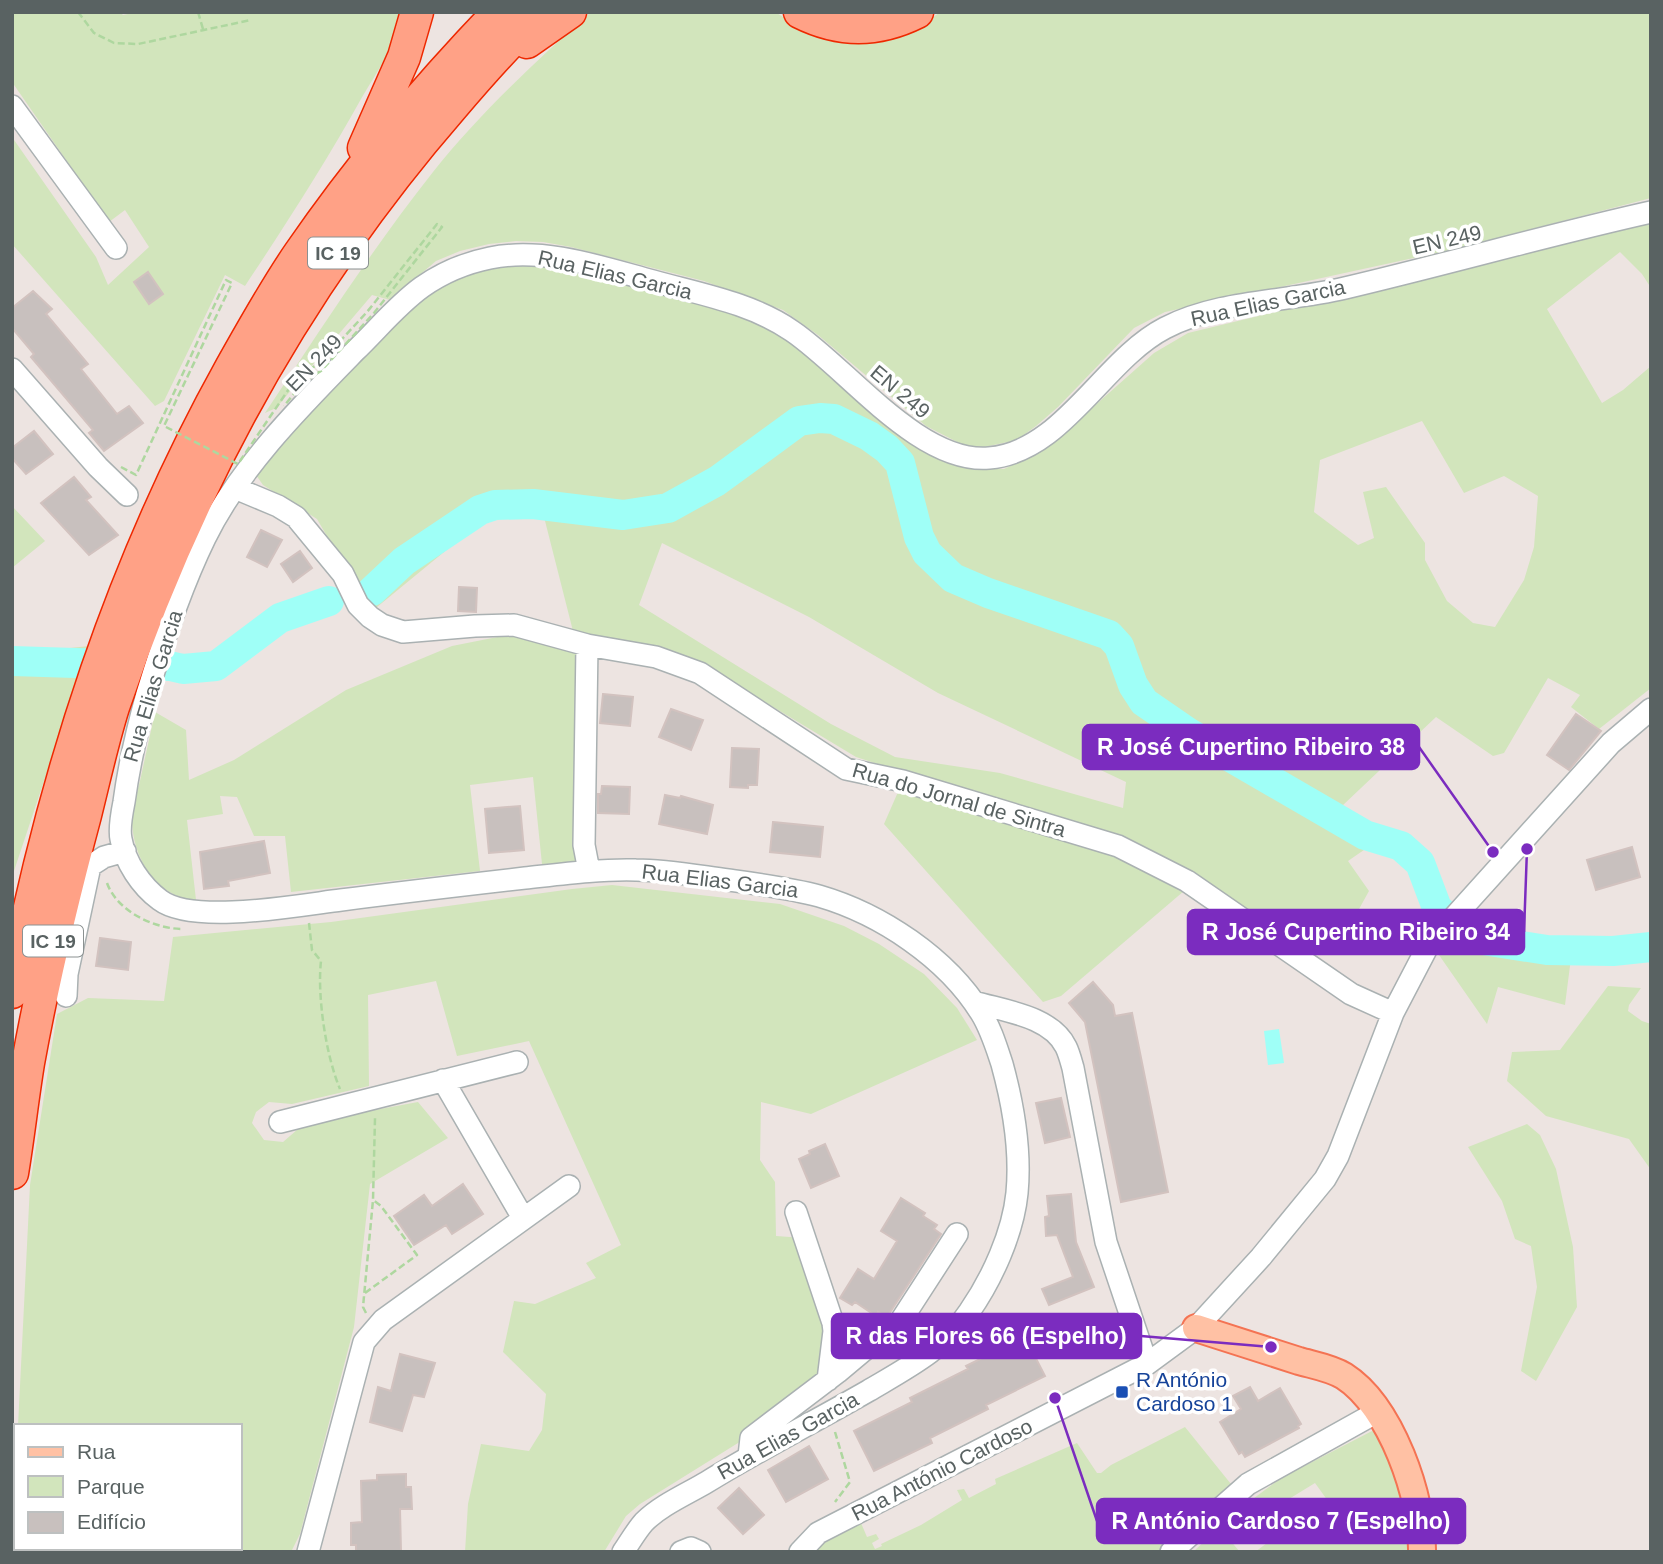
<svg xmlns="http://www.w3.org/2000/svg" width="1663" height="1564" viewBox="0 0 1663 1564" font-family="Helvetica,sans-serif">
  <style>
    .green { fill: #d2e5bc; fill-rule: evenodd }
    .water { fill: #9ffff7 }
    .lines { fill: none; stroke-linecap: round; stroke-linejoin: round }
    .river { stroke: #9ffff7; stroke-width: 30 }
    .building { fill: #c8c0be; stroke: #d2c2bf; stroke-width: 2 }
    .minor-casing { stroke: #aab1b2; stroke-width: 24 }
    .major-casing { stroke: #f47353; stroke-width: 30 }
    .highway-casing { stroke: #ee2800; stroke-width: 35 }
    .path { stroke: #aed79f; stroke-width: 2.5; stroke-dasharray: 7 3.5; stroke-linecap: butt }
    .minor { stroke: #fff; stroke-width: 21 }
    .major { stroke: #ffc1a4; stroke-width: 26 }
    .highway { stroke: #ffa186; stroke-width: 32 }
    .path-bridge { stroke: #aed79f; stroke-width: 2.5; stroke-dasharray: 7 3.5; stroke-linecap: butt }
    .transit-dot { fill: #1a4fb4; stroke: #fff; stroke-width: 2.5 }
    .labels { text-anchor: middle; stroke-width: 7; stroke-linejoin: round; paint-order: stroke }
    .shield { fill: #fff; stroke: #8b9191; stroke-width: 2 }
    .shield-label { font-size: 19px; font-weight: bold; fill: #596262 }
    .street-label { font-size: 21px; fill: #596262; stroke: #fff }
    .transit-label { font-size: 21px; fill: #164399; stroke: #fff; text-anchor: start }
    .leader { fill: none; stroke: #7b2cbf; stroke-width: 2.5 }
    .callout-dot { fill: #7b2cbf; stroke: #fff; stroke-width: 2.5 }
    .callout { fill: #7b2cbf; stroke: #7b2cbf; stroke-width: 2.5 }
    .callout-label { font-size: 23px; text-anchor: middle; font-weight: bold; fill: #fff }
  </style>
  <rect width="100%" height="100%" fill="#ede4e1"/>
  <!-- green -->
  <path class="green" d="M12,12h108l3,3 14,-3h266c-6,31 -26,60 -42,87 -36,65 -75,125 -116,187l-20,-11 -61,126 -9,5 -143,-162v-107l84,120 12,28 41,-38 -24,-37 -16,12 -97,-140z
    M591,12h184l23,14 129,-4 13,-10h711v186l-196,51 -290,63 -31,16 -76,79 -22,19 -19,14 -37,8 -17,-3 -37,-19 -108,-91 -35,-25 -79,-29 -133,-34 -28,-5 -27,-1 -27,3 -29,7 -24,10 -46,39 -18,-5 -96,113 -11,5c54,-81 107,-164 168,-241 47,-59 102,-110 158,-160z
    M1651,217v71l-9,-14 -22,-22 -73,57 55,94 21,-13 28,-24v322l-52,41 -28,-22 9,-12 -32,-17 -44,75 -11,3 -57,-39 -94,89 78,52 25,51 -13,14 -21,-57 -37,-23 -26,18 21,30 -31,56 -36,-8 -5,8 -101,-67 -238,-90 -102,-33 -156,-94 -126,-28 -31,-122 -41,-1 -19,8 -112,92 -54,-93 -54,-34 -7,-10 116,-133 50,-50 25,-12 57,-17h52l184,51 43,22 145,115 37,17 39,1 43,-21 107,-95 34,-20 355,-86zM1422,421l42,72 40,-17 34,20 -4,51 -10,33 -29,47 -22,-4 -26,-22 -22,-41v-17l-39,-56 -23,5 11,46 -16,7 -44,-33 6,-52zM662,543l147,74 129,76 188,89 -3,26 -123,-35 -105,-16 -64,-33 -192,-119z
    M12,506l33,35 -33,27z
    M512,634l67,16 1,213 -38,1 -9,-87 -63,8 10,86 -189,21 -6,-56h-31l-17,-39 -17,-1 3,18 -36,6 9,80c-40,-2 -64,-43 -64,-81 0,-13 5,-26 8,-38 5,-23 10,-46 15,-69l31,18 3,50 45,-20 112,-70 106,-44z
    M89,646l-77,231v-223z
    M898,792l222,61 64,38 -123,105 -18,6 -159,-178z
    M612,885l168,19 64,22 35,18 45,30 33,34 20,32 -166,74 -50,-12 -1,58 15,22 1,54 28,2 24,88 -3,50 -87,67 -98,61 -14,12 -22,36h-139l3,-48 13,-60 48,7 13,-21 4,-36 -43,-42 11,-51 21,3 61,-26 -10,-15 35,-18 -92,-204 -72,15 -21,-75 -68,14 1,91 -77,18 -23,-2 -13,10 -4,11 12,17 19,2 22,-19 113,-21 30,36 -78,46 -16,143 -54,207 -9,18h-276l1,-80v76h224v-122h-222l12,-241 27,-171 31,-16 76,3 9,-64 158,-15 241,-33z
    M1465,923c47,19 136,27 186,14v20l-80,1 -6,47 -67,-18 -11,37 -48,-69 5,-11z
    M1608,986l33,2 -12,17 -1,6 14,10 9,3v146l-22,-31 -83,-23 -39,-35 5,-29 48,-2z
    M1527,1124l13,11 16,34 17,78 4,60 -41,74 -15,-10 16,-84 -6,-41 -16,-7 -13,-38 -34,-54z
    M1185,1427l50,62 -74,63h-348l14,-11 34,-18 6,14 9,-3 3,5 -7,4 3,6 7,-3 -1,-2 40,-19 41,-25 -5,-10 7,-1 5,9 27,-14 -1,-5 82,-36 20,30h4l10,-8z
    M1374,1430l21,46 14,55 -1,21h-153l12,-9 -37,-27 51,-38zM1315,1483l18,25 -35,18 -14,-24z
    M1227,1520l2,19 11,13h-47z"/>
  <!-- water -->
  <path class="water" d="M1279,1029l5,34 -16,2 -4,-34z"/>
  <g class="lines">
    <!-- river -->
    <path class="river" d="M372,591l32,-30 76,-51 15,-5 38,-1 90,11 45,-7 49,-27 82,-60 21,-3 14,1 35,17 18,13 13,14 19,74 8,16 26,25 35,15 121,42 10,11 14,39 11,17 45,31 176,102 36,11 19,17 17,45 23,21 23,11 64,10 66,1 38,-4
      M12,661l158,5 13,3 33,-3 64,-48 49,-17"/>
  </g>
  <!-- building -->
  <path class="building" d="M148,272l15,22 -14,10 -15,-22z
    M33,291l19,18 -6,5 42,50 -7,5 36,45 12,-8 14,17 -39,28 -15,-18 4,-3 -62,-73 3,-3 -22,-26v-20z
    M34,431l19,23 -27,20 -14,-16v-10z
    M74,477l17,20 -5,3 32,35 -29,20 -48,-52z
    M261,530l21,10 -15,27 -20,-10z
    M300,551l12,17 -19,14 -12,-18z
    M459,587l18,1 -1,24 -18,-1z
    M603,694l30,3 -3,29 -30,-3z
    M671,709l32,11 -12,30 -32,-13z
    M1576,714l25,17 -32,39 -22,-15z
    M732,748l27,1 -2,36h-9v3l-18,-1z
    M602,786l28,1 -1,27 -31,-1v-19h3z
    M665,795l15,3 1,-2 32,9 -6,29 -48,-10z
    M520,806l4,44 -35,3 -4,-44z
    M773,822l50,5 -3,30 -50,-5z
    M264,841l6,32 -42,8 1,5 -25,3 -4,-37z
    M1632,847l8,30 -44,13 -9,-30z
    M100,938l31,4 -3,28 -32,-4z
    M1093,982l20,23 2,11 17,-3 36,179 -47,10 -36,-180 -16,-19z
    M1061,1098l9,39 -25,6 -9,-40z
    M825,1144l14,32 -28,12 -12,-29 11,-5 -1,-3z
    M463,1184l20,30 -31,20 -6,-9 -32,20 -20,-29 30,-21 8,11z
    M1071,1194l5,48 18,45 -45,18 -7,-16 31,-12 -16,-42 -11,1 -1,-19 4,-1 -2,-20z
    M901,1198l24,15 -2,3 14,9 -3,4 7,5 -54,83 -9,-5 -2,4 -21,-14 -3,3 -12,-7 18,-29 16,10 23,-38 -16,-10z
    M1025,1337l20,39 -59,29 2,4 -58,29 2,5 -58,28 -20,-40 58,-29 -2,-4 58,-29 -2,-3z
    M400,1354l35,9 -11,34 -11,-2 -11,36 -32,-9 8,-35 13,4z
    M1250,1387l8,14 22,-13 21,36 -3,2 1,2 -54,29 -3,-5 -3,2 -19,-32 21,-13 -8,-13z
    M809,1446l19,33 -42,23 -18,-32z
    M406,1474v13h5l1,22h-12l1,42 -45,1v-7h-5v-22l11,-1 -1,-41 16,-1v-5z
    M739,1488l25,27 -21,19 -25,-26z"/>
  <g class="lines">
    <!-- minor casing -->
    <g class="minor-casing">
      <path id="minor" d="M12,106l104,142
        M12,369l86,98 29,28
        M235,488l43,18 18,11 47,57 15,31 12,12 12,8 21,7 72,-6 39,-1 73,20 69,12 44,16 146,96 57,12 215,65 69,35 164,113 42,19
        M587,645l-3,200 5,26
        M66,996l1,-22 23,-108 14,-9 21,-6
        M974,1002c30,9 77,14 92,45 3,6 5,14 7,21l33,174 41,122
        M443,1080l80,138
        M280,1122l237,-60
        M796,1212l37,111 1,8 -6,49
        M749,1456l2,-18 87,-66 31,-26 20,-7 68,-105
        M308,1552l56,-210 19,-22 186,-134
        M623,1552c7,-10 13,-21 21,-30 17,-17 43,-28 63,-40 52,-32 107,-60 161,-91 37,-22 77,-42 101,-79 23,-33 44,-79 48,-119 4,-42 -4,-89 -15,-129 -6,-18 -11,-35 -21,-51 -34,-55 -100,-99 -162,-117 -29,-8 -61,-12 -91,-16 -30,-4 -61,-10 -92,-10 -37,-1 -74,4 -111,8 -61,7 -122,14 -184,22 -41,5 -148,25 -181,0 -19,-14 -35,-38 -39,-61 -2,-9 1,-27 3,-37 5,-37 13,-72 23,-108 16,-53 34,-107 58,-156 34,-70 96,-132 150,-187 22,-21 42,-46 67,-64 20,-14 43,-24 68,-29 54,-11 111,9 163,23 46,13 99,22 139,50 55,37 127,133 197,127 74,-6 114,-98 176,-130 54,-28 121,-26 180,-40 102,-24 203,-53 306,-76
        M681,1552l10,-4 9,4
        M800,1552l18,-19 329,-169 49,-36 65,-71 64,-78 13,-23 55,-143 35,-67 183,-203 40,-34
        M1171,1552l77,-68 131,-73"/>
    </g>
    <!-- major casing -->
    <g class="major-casing">
      <path id="major" d="M1196,1328c34,11 68,22 103,33 14,4 32,7 45,15 47,30 79,122 78,176"/>
    </g>
    <!-- highway casing -->
    <g class="highway-casing">
      <path id="highway" d="M800,12c40,20 77,20 117,0
        M527,42l43,-30
        M364,148l40,-91 13,-45
        M12,992c43,-220 110,-428 219,-624 22,-39 44,-79 69,-115 59,-86 127,-166 199,-241
        M12,1173c6,-36 10,-73 16,-110 15,-83 35,-166 57,-248 9,-36 17,-73 28,-108 74,-220 185,-423 338,-599 28,-33 57,-66 89,-96"/>
    </g>
    <!-- path -->
    <path class="path" d="M78,12l16,21 20,10 24,1 113,-24
      M198,12l5,17
      M107,883c10,28 47,46 76,46
      M309,923l3,27 9,11c-4,35 5,95 19,128
      M365,1293l52,-38 -36,-49 -8,-6
      M366,1313l-3,-6 10,-107 2,-82
      M835,1432l15,50 -15,20"/>
    <!-- minor -->
    <use href="#minor" class="minor"/>
    <!-- major -->
    <use href="#major" class="major"/>
    <!-- highway -->
    <use href="#highway" class="highway"/>
    <!-- path-bridge -->
    <path class="path-bridge" d="M121,467l15,8 90,-195 6,3 -68,143 74,38 59,-87 23,-14 47,-51 70,-88 5,3 -68,86 -53,58 -17,10 -20,25"/>
  </g>
  <!-- markers -->
  <rect class="transit-dot" x="1115" y="1385" width="14" height="14" rx="3.5"/>
  <g class="labels">
    <!-- shield labels -->
    <g class="shield">
      <rect x="308" y="237.5" width="60" height="31" rx="5"/>
      <rect x="23" y="925.5" width="60" height="31" rx="5"/>
    </g>
    <g class="shield-label">
      <text x="338" y="260">IC 19</text>
      <text x="53" y="948">IC 19</text>
    </g>
    <!-- street labels -->
    <g class="street-label">
      <text transform="translate(1447 240) rotate(-13)" y="7">EN 249</text>
      <text transform="translate(615 275) rotate(13)" y="7">Rua Elias Garcia</text>
      <text transform="translate(1268 303) rotate(-12)" y="7">Rua Elias Garcia</text>
      <text transform="translate(314 363) rotate(-46)" y="7">EN 249</text>
      <text transform="translate(900 392) rotate(40)" y="7">EN 249</text>
      <text transform="translate(153 686) rotate(-73)" y="7">Rua Elias Garcia</text>
      <text transform="translate(959 800) rotate(16)" y="7">Rua do Jornal de Sintra</text>
      <text transform="translate(720 881) rotate(7)" y="7">Rua Elias Garcia</text>
      <text transform="translate(788 1436) rotate(-29)" y="7">Rua Elias Garcia</text>
      <text transform="translate(942 1470) rotate(-27)" y="7">Rua António Cardoso</text>
    </g>
    <!-- transit labels -->
    <g class="transit-label">
      <text x="1136" y="1387">R António<tspan x="1136" dy="24">Cardoso 1</tspan></text>
    </g>
  </g>
  <!-- callouts -->
  <path class="leader" d="M1493 852L1419 747M1527 849L1524 932M1271 1347L1141 1336M1055 1398L1097 1521"/>
  <g class="callout-dot">
    <circle cx="1493" cy="852" r="7"/>
    <circle cx="1527" cy="849" r="7"/>
    <circle cx="1271" cy="1347" r="7"/>
    <circle cx="1055" cy="1398" r="7"/>
  </g>
  <g class="callout">
    <rect x="1083" y="725" width="336" height="44" rx="7"/>
    <rect x="1188" y="910" width="336" height="44" rx="7"/>
    <rect x="832" y="1314" width="309" height="44" rx="7"/>
    <rect x="1097" y="1499" width="368" height="44" rx="7"/>
  </g>
  <g class="callout-label">
    <text x="1251" y="755">R José Cupertino Ribeiro 38</text>
    <text x="1356" y="940">R José Cupertino Ribeiro 34</text>
    <text x="986" y="1344">R das Flores 66 (Espelho)</text>
    <text x="1281" y="1529">R António Cardoso 7 (Espelho)</text>
  </g>
  <!-- border -->
  <rect width="1663" height="1564" fill="none" stroke="#596262" stroke-width="28"/>
  <!-- legend -->
  <rect x="14" y="1424" width="228" height="126" fill="#ffffff" stroke="#bdc0c0" stroke-width="2"/>
  <rect x="28" y="1447" width="35" height="10" fill="#ffc1a4" stroke="#bdc0c0" stroke-width="2"/>
  <text x="77" y="1459" font-size="21" fill="#596262">Rua</text>
  <rect x="28" y="1476" width="35" height="21" fill="#d2e5bc" stroke="#bdc0c0" stroke-width="2"/>
  <text x="77" y="1494" font-size="21" fill="#596262">Parque</text>
  <rect x="28" y="1512" width="35" height="21" fill="#c8c0be" stroke="#bdc0c0" stroke-width="2"/>
  <text x="77" y="1529" font-size="21" fill="#596262">Edifício</text>
</svg>
